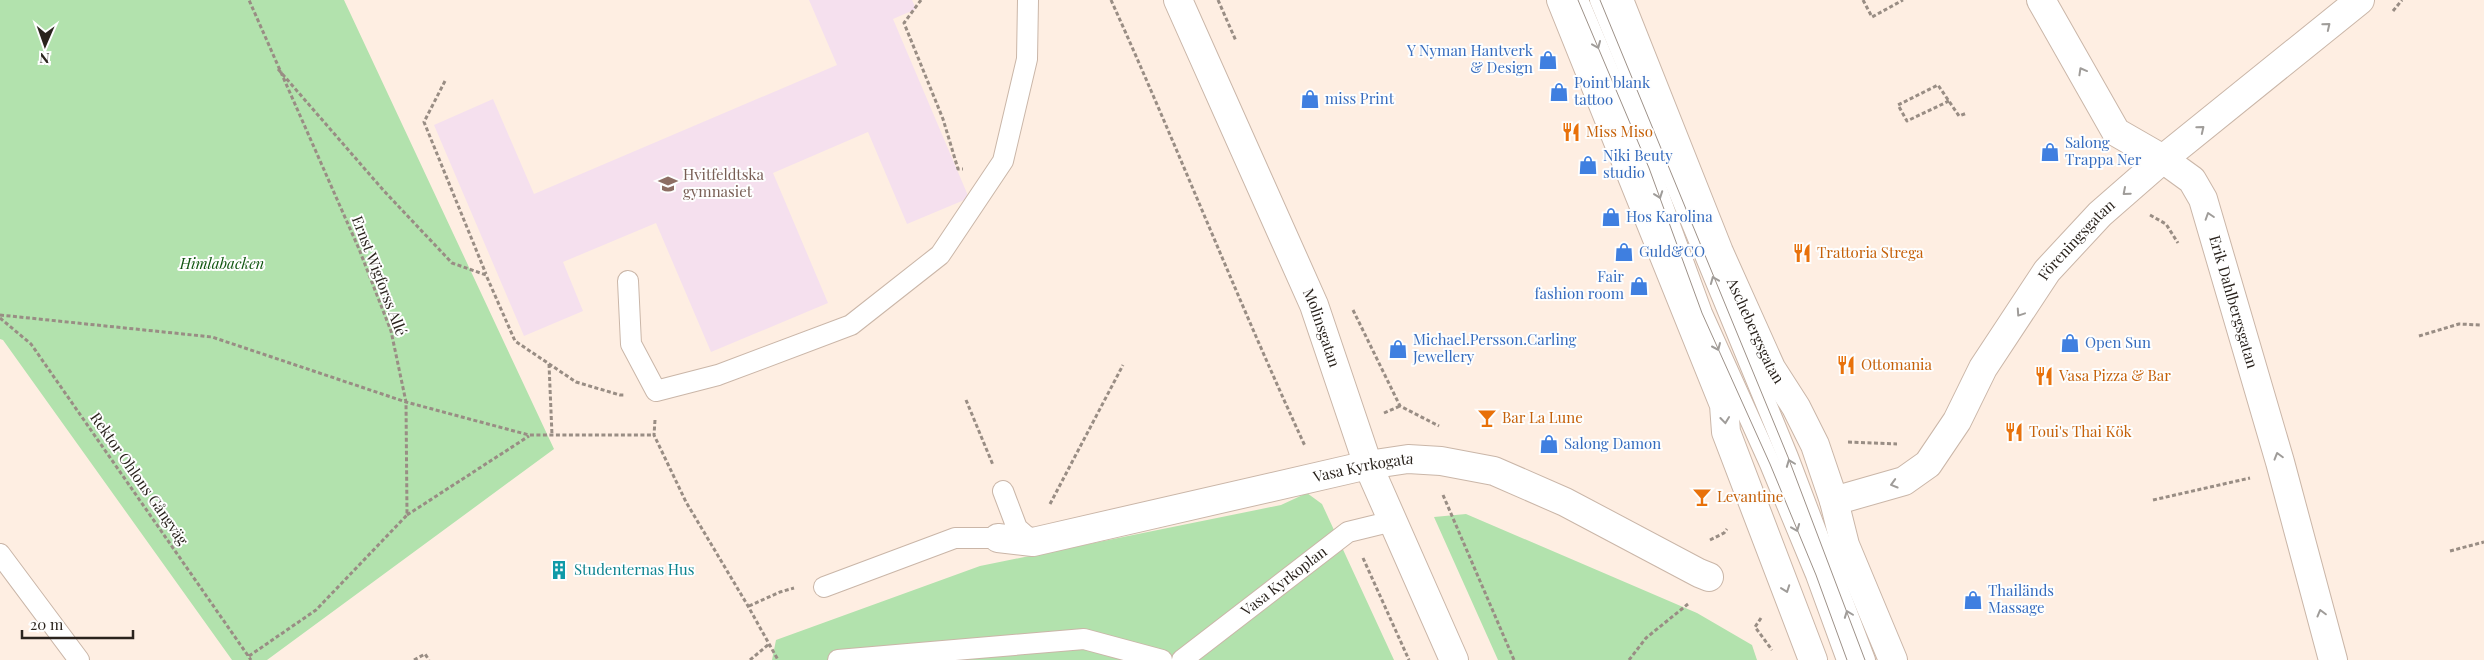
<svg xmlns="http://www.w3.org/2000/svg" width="2484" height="660" viewBox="0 0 2484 660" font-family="'Playfair Display',serif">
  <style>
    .education { fill: #f5e0ee }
    .green { fill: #b2e2ad }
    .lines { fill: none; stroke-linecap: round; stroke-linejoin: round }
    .service-casing { stroke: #cab6a8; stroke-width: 22 }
    .minor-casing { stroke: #cab6a8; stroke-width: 30 }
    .tertiary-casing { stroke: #cab6a8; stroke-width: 30 }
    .path { stroke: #998d84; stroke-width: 3; stroke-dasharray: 4 2.5; stroke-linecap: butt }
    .service { stroke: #fff; stroke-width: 20 }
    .minor { stroke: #fff; stroke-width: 28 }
    .tertiary { stroke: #fff; stroke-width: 28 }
    .tram { stroke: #9d9188; stroke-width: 1 }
    .oneway { stroke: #9f9c99 }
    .labels { text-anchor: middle; stroke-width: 4; stroke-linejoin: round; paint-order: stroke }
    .shop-label { font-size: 15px; fill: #366cbe; stroke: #fefefe; text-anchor: start }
    .food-label { font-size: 15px; fill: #c56008; stroke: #fefefe; text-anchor: start }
    .education-label { font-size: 15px; fill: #785e54; stroke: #fefefe; text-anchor: start }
    .street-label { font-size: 15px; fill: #2a231d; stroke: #fefefe }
    .park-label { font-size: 15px; font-style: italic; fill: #0f550f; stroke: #fefefe }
    .culture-label { font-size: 15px; fill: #0d838f; stroke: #fefefe; text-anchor: start }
  </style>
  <rect width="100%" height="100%" fill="#feeee2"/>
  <!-- education -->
  <path class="education" d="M809,0h103l4,9 -23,10 76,179 -62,26 -39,-92 -95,41 55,130 -117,49 -55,-129 -93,39 20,49 -59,25 -90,-211 59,-26 41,95 303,-129z"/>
  <!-- green -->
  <path class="green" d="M0,0h344l210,449 -287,211h-35l-229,-320 -3,-1z
    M1307,493l15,11 72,156h-622l4,-20 204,-74 301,-61z
    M1466,514l231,99 55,32 5,15h-259l-64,-143z"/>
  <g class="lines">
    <!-- service casing -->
    <g class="service-casing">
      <g id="service">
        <path d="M1578,0l71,168 53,145 68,151 46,111 31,85"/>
        <path d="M1600,0l188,457 77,203"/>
        <path d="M628,281l3,63 25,47 62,-16 133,-50 89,-70 63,-94 24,-102 1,-59"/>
        <path d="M1003,491l14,37 16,14"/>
        <path d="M0,554l79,106"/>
        <path d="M824,587l131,-49h43"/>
        <path d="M838,660l246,-21 78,21"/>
        <path id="s1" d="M1182,660l166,-128 45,-11"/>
      </g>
    </g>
    <!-- minor casing -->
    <g class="minor-casing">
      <g id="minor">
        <path id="s2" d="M1178,0l136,305 54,160 86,195"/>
        <path id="s3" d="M2041,0l75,132 47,27 29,21 11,19 77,263 53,198"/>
        <path id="s4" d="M1834,501l70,-20 24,-17 29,-43 26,-53 64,-97 53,-57 63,-55 197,-159"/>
        <path id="s5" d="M998,538l35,4 335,-77 40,-6 33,2 53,10 71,31 134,71 10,4"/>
      </g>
    </g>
    <!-- tertiary casing -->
    <g class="tertiary-casing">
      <g id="tertiary">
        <path d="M1561,0l163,405 2,27 87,228"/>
        <path id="s6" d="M1619,0l100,252 52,116 25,39 19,38 19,56 11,44 48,115"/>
      </g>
    </g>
    <!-- path -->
    <path class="path" d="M921,0l-17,23 39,96 15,50h5
      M1111,0c67,148 126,299 194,446
      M1218,0l18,41
      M1863,0l9,17 31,-17
      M2393,11l9,-11
      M278,69l106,122 68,72 34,12 29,66 61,41 44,13h5
      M445,81l-21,41 62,152
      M1949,101l-42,20 -9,-16 40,-20 21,31 8,-3
      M2150,215l16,9 12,19
      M1353,310l47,96 39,20
      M0,315l212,22 194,65 123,33h125
      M0,318l31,26 220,316
      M2419,336l40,-12 22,1
      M549,364l3,71
      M966,400l27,65
      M1384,413l16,-7
      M655,420l-1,15 32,67 62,104 30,54
      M1848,442l49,2
      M1443,495l71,165
      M2153,500l97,-22
      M1050,504l73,-139
      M407,515l122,-79
      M1710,540l14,-7 3,-4
      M2450,551l34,-9
      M1363,558l46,102
      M749,606l31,-14 14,-4
      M1761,618l-6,9 17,23
      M249,656l67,-46 91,-95 -1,-113 -15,-71 -32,-82 -110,-249
      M414,660l11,-6 4,6
      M750,660l19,-16
      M1629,660l17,-22 42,-34"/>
    <!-- service -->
    <use href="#service" class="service"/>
    <!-- minor -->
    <use href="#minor" class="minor"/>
    <!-- tertiary -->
    <use href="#tertiary" class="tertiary"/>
    <!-- tram -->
    <path class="tram" d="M1578,0l71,168 53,145 68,151 46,111 31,85
      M1600,0l188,457 77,203"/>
  </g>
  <!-- one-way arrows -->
  <defs><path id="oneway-chevron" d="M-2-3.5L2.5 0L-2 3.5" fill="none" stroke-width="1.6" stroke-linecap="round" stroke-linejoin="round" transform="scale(1.25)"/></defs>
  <g class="oneway">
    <use href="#oneway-chevron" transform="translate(2327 26) rotate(-39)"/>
    <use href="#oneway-chevron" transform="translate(1597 45) rotate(67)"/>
    <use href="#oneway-chevron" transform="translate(2082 71) rotate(-119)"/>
    <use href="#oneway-chevron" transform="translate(2201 129) rotate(-39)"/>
    <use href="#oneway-chevron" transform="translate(2126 192) rotate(139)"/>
    <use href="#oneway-chevron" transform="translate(1659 195) rotate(70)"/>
    <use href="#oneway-chevron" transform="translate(2209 216) rotate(-108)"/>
    <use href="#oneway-chevron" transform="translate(1714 280) rotate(-112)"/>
    <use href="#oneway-chevron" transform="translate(2020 313) rotate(124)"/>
    <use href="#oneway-chevron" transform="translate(1717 347) rotate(66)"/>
    <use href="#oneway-chevron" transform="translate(1725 420) rotate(84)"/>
    <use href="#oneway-chevron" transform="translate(2278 456) rotate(-106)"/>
    <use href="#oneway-chevron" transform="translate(1790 463) rotate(-111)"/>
    <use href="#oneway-chevron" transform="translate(1894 484) rotate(164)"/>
    <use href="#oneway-chevron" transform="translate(1796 528) rotate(68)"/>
    <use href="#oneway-chevron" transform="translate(1786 589) rotate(70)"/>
    <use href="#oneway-chevron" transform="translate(2321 613) rotate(-105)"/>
    <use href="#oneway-chevron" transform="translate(1848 614) rotate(-111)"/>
  </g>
  <!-- icons -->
  <defs>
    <g id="shop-bare" transform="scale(1.5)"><path d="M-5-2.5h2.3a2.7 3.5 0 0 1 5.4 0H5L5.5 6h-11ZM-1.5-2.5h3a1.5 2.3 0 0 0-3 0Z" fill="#3f7fe0" stroke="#fefefe" stroke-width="2.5" paint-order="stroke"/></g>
    <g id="restaurant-bare" transform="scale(1.5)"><path d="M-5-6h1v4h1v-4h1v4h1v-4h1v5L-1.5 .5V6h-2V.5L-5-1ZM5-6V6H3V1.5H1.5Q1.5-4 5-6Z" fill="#e8710a" stroke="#fefefe" stroke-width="2.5" paint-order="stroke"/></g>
    <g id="school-bare" transform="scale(1.5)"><path d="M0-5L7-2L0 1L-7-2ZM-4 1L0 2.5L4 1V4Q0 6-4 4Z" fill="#8d6e63" stroke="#fefefe" stroke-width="2.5" paint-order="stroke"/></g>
    <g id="bar-bare" transform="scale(1.5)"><path d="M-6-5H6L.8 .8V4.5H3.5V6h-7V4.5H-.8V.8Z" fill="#e8710a" stroke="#fefefe" stroke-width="2.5" paint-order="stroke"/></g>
    <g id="building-bare" transform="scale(1.5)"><path d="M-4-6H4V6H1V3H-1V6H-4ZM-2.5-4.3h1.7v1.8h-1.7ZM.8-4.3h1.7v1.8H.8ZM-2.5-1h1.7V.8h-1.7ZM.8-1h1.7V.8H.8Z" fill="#0f9aa8" stroke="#fefefe" stroke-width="2.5" paint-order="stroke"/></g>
  </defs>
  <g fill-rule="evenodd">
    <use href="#shop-bare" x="1548" y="60"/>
    <use href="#shop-bare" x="1559" y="92"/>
    <use href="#shop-bare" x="1310" y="99"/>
    <use href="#restaurant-bare" x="1571" y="132"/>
    <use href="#shop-bare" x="2050" y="152"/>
    <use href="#shop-bare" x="1588" y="165"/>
    <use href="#school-bare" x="668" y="184"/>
    <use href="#shop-bare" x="1611" y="217"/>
    <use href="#shop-bare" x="1624" y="252"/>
    <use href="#restaurant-bare" x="1802" y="253"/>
    <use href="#shop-bare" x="1639" y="286"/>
    <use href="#shop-bare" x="2070" y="343"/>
    <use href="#shop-bare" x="1398" y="349"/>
    <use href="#restaurant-bare" x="1846" y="365"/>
    <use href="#restaurant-bare" x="2044" y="376"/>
    <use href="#bar-bare" x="1487" y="418"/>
    <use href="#restaurant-bare" x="2014" y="432"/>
    <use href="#shop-bare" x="1549" y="444"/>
    <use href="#bar-bare" x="1702" y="497"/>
    <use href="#building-bare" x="559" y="570"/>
    <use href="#shop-bare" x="1973" y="600"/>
  </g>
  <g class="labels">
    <!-- shop labels -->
    <g class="shop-label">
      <text x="1533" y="56" text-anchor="end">Y Nyman Hantverk<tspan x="1533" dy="17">&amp; Design</tspan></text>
      <text x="1574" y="88">Point blank<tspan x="1574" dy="17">tattoo</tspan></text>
      <text x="1325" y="104">miss Print</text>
      <text x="2065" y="148">Salong<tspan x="2065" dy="17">Trappa Ner</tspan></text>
      <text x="1603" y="161">Niki Beuty<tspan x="1603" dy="17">studio</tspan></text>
      <text x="1626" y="222">Hos Karolina</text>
      <text x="1639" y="257">Guld&amp;CO</text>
      <text x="1624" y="282" text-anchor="end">Fair<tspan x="1624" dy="17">fashion room</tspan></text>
      <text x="1413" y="345">Michael.Persson.Carling<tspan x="1413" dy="17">Jewellery</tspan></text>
      <text x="2085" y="348">Open Sun</text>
      <text x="1564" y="449">Salong Damon</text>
      <text x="1988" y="596">Thailänds<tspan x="1988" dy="17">Massage</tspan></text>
    </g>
    <!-- food labels -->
    <g class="food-label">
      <text x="1586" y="137">Miss Miso</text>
      <text x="1817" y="258">Trattoria Strega</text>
      <text x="1861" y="370">Ottomania</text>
      <text x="2059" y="381">Vasa Pizza &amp; Bar</text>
      <text x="1502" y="423">Bar La Lune</text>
      <text x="2029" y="437">Toui's Thai Kök</text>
      <text x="1717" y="502">Levantine</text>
    </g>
    <!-- education labels -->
    <g class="education-label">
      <text x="683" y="180">Hvitfeldtska<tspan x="683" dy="17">gymnasiet</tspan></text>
    </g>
    <!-- street labels -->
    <g class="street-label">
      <text dy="5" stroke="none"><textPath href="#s4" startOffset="372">Föreningsgatan</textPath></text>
      <text transform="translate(379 276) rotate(69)" y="5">Ernst Wigforss Allé</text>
      <text dy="5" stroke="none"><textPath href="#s3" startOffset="371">Erik Dahlbergsgatan</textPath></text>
      <text dy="5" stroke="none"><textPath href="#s2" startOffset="358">Molinsgatan</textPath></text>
      <text dy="5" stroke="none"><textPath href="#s6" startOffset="358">Aschebergsgatan</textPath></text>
      <text dy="5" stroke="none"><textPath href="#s5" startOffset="374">Vasa Kyrkogata</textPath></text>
      <text transform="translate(139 479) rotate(55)" y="5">Rektor Ohlons Gångväg</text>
      <text dy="5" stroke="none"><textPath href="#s1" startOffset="129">Vasa Kyrkoplan</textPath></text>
    </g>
    <!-- park labels -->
    <g class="park-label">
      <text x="222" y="269">Himlabacken</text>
    </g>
    <!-- culture labels -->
    <g class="culture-label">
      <text x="574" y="575">Studenternas Hus</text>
    </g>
  </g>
  <!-- north arrow -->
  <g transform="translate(45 45) rotate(182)" stroke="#fefefe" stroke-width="4" paint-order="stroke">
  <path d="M0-4L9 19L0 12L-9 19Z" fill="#2a231d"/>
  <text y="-8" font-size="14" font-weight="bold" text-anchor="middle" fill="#2a231d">N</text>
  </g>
  <!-- scale -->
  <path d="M22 630v8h111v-8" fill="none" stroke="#2a231d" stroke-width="2.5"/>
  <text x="30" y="630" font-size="15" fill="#2a231d" stroke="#fefefe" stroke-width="4" paint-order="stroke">20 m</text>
</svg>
